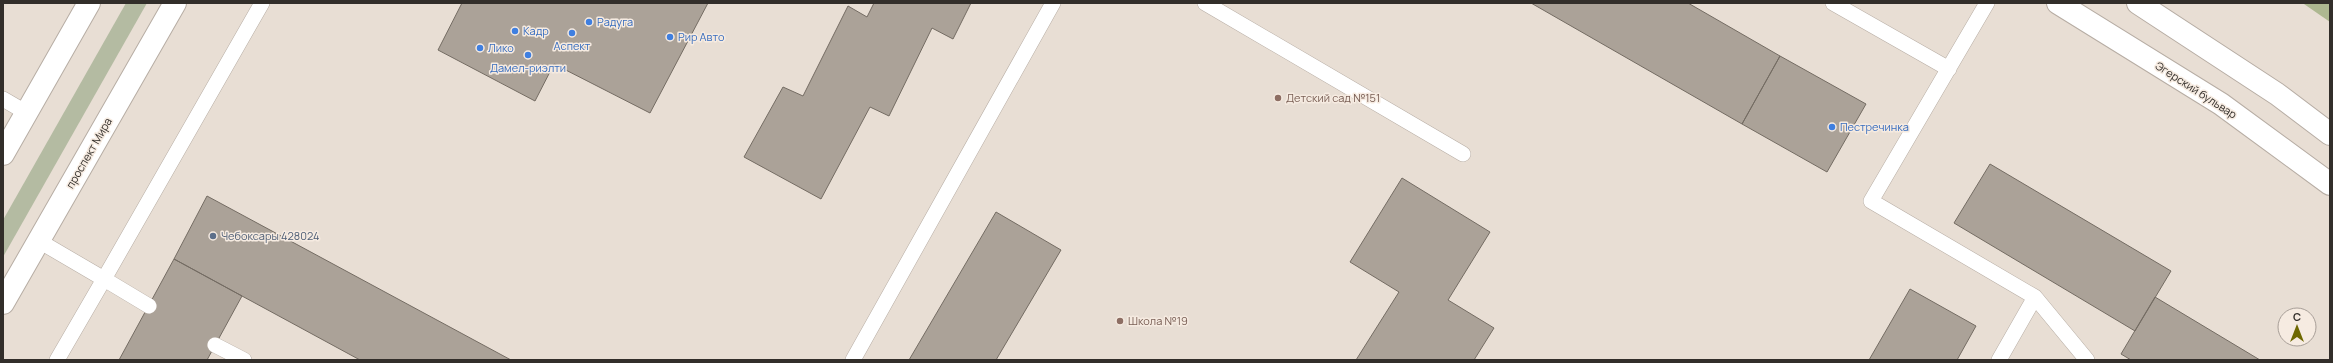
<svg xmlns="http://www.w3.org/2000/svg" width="2333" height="363" viewBox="0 0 2333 363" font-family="Manrope,sans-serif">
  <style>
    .green { fill: #b4bba2 }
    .forest { fill: #aeb891 }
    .building { fill: #aba298; stroke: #746c63 }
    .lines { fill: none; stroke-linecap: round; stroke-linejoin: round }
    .lane-casing { stroke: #b7ada4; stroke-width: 16 }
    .primary-casing { stroke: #b7ada4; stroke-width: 24 }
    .lane { stroke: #fff; stroke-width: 15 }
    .primary { stroke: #fff; stroke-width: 22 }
    .shop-dot { fill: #3f7fe0; stroke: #f6ebe1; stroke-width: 1.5 }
    .education-dot { fill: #8d6e63; stroke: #f6ebe1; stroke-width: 1.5 }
    .service-dot { fill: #5c6f8a; stroke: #f6ebe1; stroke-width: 1.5 }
    .labels { text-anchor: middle; stroke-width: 3; stroke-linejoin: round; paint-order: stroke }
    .shop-label { font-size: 11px; fill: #366cbe; stroke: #f6ebe1; text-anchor: start }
    .street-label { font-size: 11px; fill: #322e2a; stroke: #f6ebe1 }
    .education-label { font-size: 11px; fill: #785e54; stroke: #f6ebe1; text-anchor: start }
    .service-label { font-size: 11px; fill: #4e5e75; stroke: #f6ebe1; text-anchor: start }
  </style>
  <rect width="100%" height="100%" fill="#e8ded4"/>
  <!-- green -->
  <path class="green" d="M126,3h21l-144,254v-37z"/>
  <!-- forest -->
  <path class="forest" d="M2303,3h27v19l-26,-18z"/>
  <!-- building -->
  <path class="building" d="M462,3h246l-58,110 -96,-49 -19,37 -97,-51z
    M874,3h97l-18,36 -21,-11 -43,88 -19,-9 -49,92 -77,-42 39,-70 20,9 45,-90 19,11z
    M1531,3h157l92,53 -38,68z
    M1780,56l86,48 -39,68 -85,-48z
    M1990,164l181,107 -36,60 -181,-108z
    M1402,178l88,54 -42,68 46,28 -20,32h-118l43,-68 -49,-30z
    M207,196l304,164h-151l-118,-64 -68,-37z
    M996,212l65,38 -65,110h-87z
    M174,259l68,37 -35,64h-88z
    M1910,289l66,37 -19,34h-88z
    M2155,297l105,63h-129l-10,-6z"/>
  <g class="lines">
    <!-- lane casing -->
    <g class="lane-casing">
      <path id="lane" d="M1205,3l258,151
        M1833,3l116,66
        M1987,3l-116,198 164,96 52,63
        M3,99l24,14
        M39,241l65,38 158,-276
        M215,345l29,15
        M57,360l47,-81 45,27
        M853,360l200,-357
        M1999,360l36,-63"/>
    </g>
    <!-- primary casing -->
    <g class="primary-casing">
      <path id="primary" d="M2058,3l163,101 109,80
        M2138,3l139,91 53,40
        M3,154l86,-151
        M3,303l172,-300"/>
    </g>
    <!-- lane -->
    <use href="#lane" class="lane"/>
    <!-- primary -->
    <use href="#primary" class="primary"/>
  </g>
  <!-- markers -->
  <g class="shop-dot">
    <circle cx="589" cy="22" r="4"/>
    <circle cx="515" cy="31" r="4"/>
    <circle cx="572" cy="33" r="4"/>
    <circle cx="670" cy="37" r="4"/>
    <circle cx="480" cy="48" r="4"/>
    <circle cx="528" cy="55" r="4"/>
    <circle cx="1832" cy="127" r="4"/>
  </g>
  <g class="education-dot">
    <circle cx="1278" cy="98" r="4"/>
    <circle cx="1120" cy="321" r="4"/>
  </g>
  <circle class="service-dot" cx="213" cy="236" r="4"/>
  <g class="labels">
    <!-- shop labels -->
    <g class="shop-label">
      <text x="597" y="26">Радуга</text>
      <text x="523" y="35">Кадр</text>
      <text x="678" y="41">Рир Авто</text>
      <text x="572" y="50" text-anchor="middle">Аспект</text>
      <text x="488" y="52">Лико</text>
      <text x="528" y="72" text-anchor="middle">Дамел-риэлти</text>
      <text x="1840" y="131">Пестречинка</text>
    </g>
    <!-- street labels -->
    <g class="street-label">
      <text transform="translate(2196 90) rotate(33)" y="4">Эгерский бульвар</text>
      <text transform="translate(89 153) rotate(-60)" y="4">проспект Мира</text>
    </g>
    <!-- education labels -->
    <g class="education-label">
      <text x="1286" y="102">Детский сад №151</text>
      <text x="1128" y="325">Школа №19</text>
    </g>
    <!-- service labels -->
    <g class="service-label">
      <text x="221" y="240">Чебоксары 428024</text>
    </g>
  </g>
  <!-- border -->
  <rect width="2333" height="363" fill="none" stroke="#322e2a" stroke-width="8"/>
  <!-- north arrow -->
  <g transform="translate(2297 327)"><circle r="19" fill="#f6ebe1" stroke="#a89f98"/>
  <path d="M0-3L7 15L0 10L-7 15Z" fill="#6e6800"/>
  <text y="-6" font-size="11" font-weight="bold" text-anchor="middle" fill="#322e2a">С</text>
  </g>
</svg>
